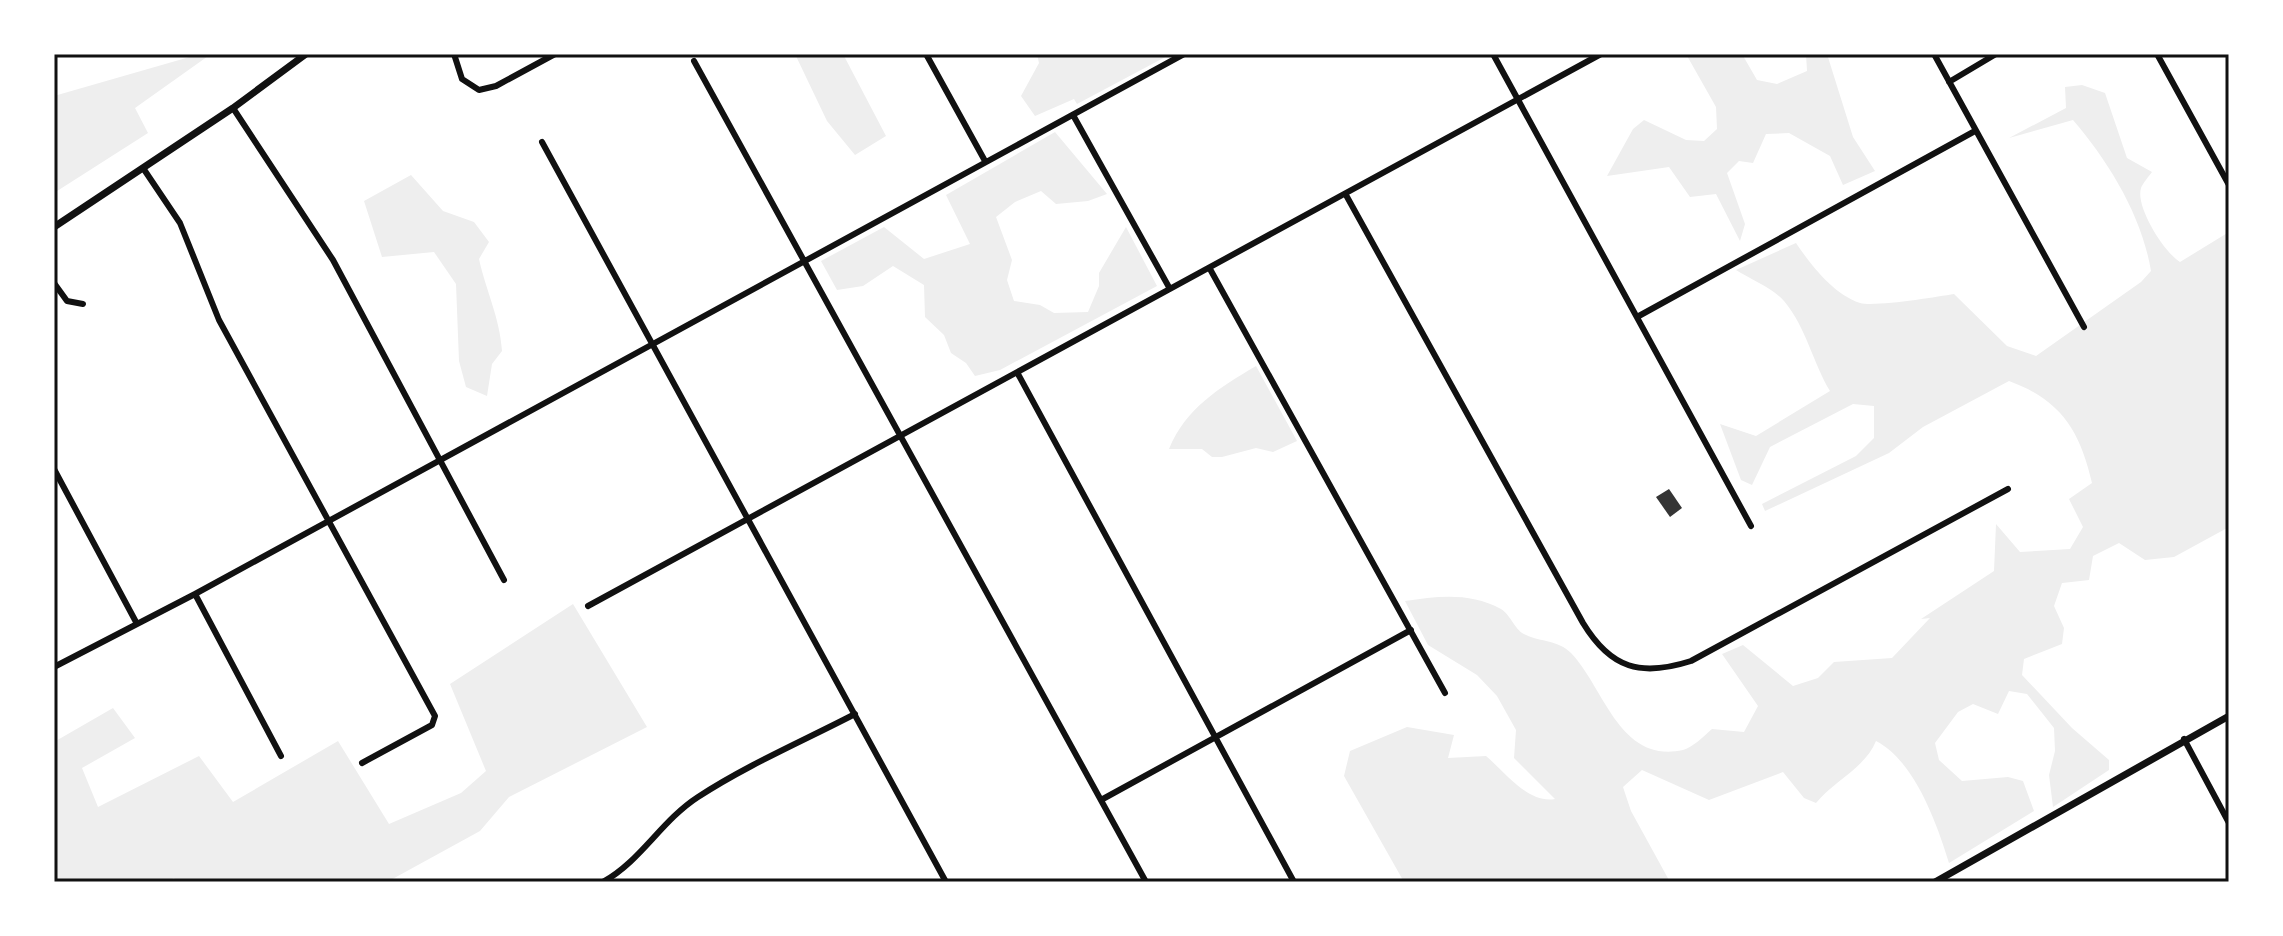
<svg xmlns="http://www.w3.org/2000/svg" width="2283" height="936" viewBox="0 0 2283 936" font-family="Rubik,sans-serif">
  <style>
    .green { fill: #eee }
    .building { fill: #353535 }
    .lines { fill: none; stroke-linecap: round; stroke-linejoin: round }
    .minor { stroke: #111; stroke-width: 6 }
    .tertiary { stroke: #111; stroke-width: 7 }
    .neatline { fill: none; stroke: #111; stroke-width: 3 }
  </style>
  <rect width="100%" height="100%" fill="#fff"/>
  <!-- green -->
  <path class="green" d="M200,54h11l-76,54 13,25 -94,60v-97z
    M795,54h48l43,82 -31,19 -28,-34z
    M1037,54h134l-94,50 -3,-5 -39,17 -14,-20 18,-33z
    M1686,54h56l15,26 20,4 30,-13 -1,-17h21l26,83 22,34 -32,14 -13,-29 -41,-23 -23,1 -13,29 -14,-2 -12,12 18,51 -5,17 -24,-47 -26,3 -21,-30 -62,9 26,-47 11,-9 42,20 18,1 13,-12 -1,-22z
    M2082,85l23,8 22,65 25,14c-3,4 -9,11 -11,16 -6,19 24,65 39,74l49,-30v295l-55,30 -29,3 -26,-17 -26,13 -4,24 -27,3 -8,23 10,22 -2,16 -38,15 -2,16 50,53 37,32v10l-56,37 -4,-32 6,-24 -1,-23 -27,-34 -18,-3 -11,23 -25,-10 -15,8 -23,31 4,17 23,21 46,-4 15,4 11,30 -85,52c-12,-39 -34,-102 -73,-122 -11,27 -41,39 -60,62l-12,-5 -21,-26 -74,28 -67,-30 -19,17 8,24 39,71h-266l-60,-106 6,-25 57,-24 47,8 -6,23 38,-2c19,16 42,48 69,43l-41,-41 2,-28 -19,-34 -20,-21 -49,-30 -23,-44c33,-5 65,-9 96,8 10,6 14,22 25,26 15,7 32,5 45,18 33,34 48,111 112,97 9,-2 21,-14 29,-21l32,3 14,-26 -36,-52 21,-9 50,41 25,-8 16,-16 58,-4 38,-40 -9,1 73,-48 2,-47 24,28 50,-3 13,-22 -14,-28 23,-16c-12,-52 -31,-83 -83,-102l-86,46 -34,26 -124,58 -3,-7 94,-48 18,-18v-32l-21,-2 -83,43 -18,38 -11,-5 -21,-56 36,12 74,-45c-17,-28 -24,-64 -46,-90 -11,-13 -34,-22 -48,-31l60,-27c15,22 37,51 64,60 15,4 76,-6 94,-9l53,52 29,10 105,-74 10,-11c-9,-55 -42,-109 -78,-151l-64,18 57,-30 -1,-21z
    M1055,132l52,62 -19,7 -32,3 -15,-13 -26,11 -19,15 16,43 -5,20 7,21 26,4 14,8 34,-1 11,-26v-13l27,-46 31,59 -157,84 -25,6 -9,-13 -15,-10 -7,-18 -19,-18 -1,-32 -31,-19 -30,20 -26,4 -16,-29 63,-34 40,32 46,-15 -24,-49z
    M411,175l32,36 31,11 15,20 -10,17c7,32 21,59 23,92l-10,13 -5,32 -21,-9 -7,-26 -3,-77 -22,-32 -52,5 -18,-56z
    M1256,366l41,75 -24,11 -17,-4 -34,9h-10l-10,-8h-33c17,-41 50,-61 87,-83z
    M573,604l74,123 -138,70 -29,34 -93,51h-210l-3,-4 -8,4h-112v-140l59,-34 22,30 -53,30 16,39 101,-51 34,46 105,-61 51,83 72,-31 25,-22 -36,-87z"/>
  <!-- building -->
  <path class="building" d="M1669,489l13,19 -12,9 -14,-20z"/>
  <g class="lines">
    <!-- minor -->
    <path class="minor" d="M454,54l8,25 17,11 17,-4 59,-32
      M926,54l59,107
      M1493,54l258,472
      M1934,54l150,273
      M2157,54l72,131
      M694,61l452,821
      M1949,82l47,-28
      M233,108l100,152 171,320
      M1073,115l97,174
      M542,142l404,740
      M143,168l37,55 39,97 216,396 -3,9 -70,38
      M1346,195l237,428c28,46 58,54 108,38l317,-172
      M1210,269l235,424
      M54,283l13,18 16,3
      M1637,317l338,-186
      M1018,374l276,508
      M54,469l82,153
      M195,594l86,162
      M588,606l1013,-552
      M54,667l141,-73 989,-540
      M2184,739l45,84
      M1101,800l310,-170
      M603,882c38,-21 58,-61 95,-85 49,-32 105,-56 157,-83"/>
    <!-- tertiary -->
    <path class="tertiary" d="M54,227l179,-119 73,-54
      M1935,882l294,-166"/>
  </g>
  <!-- border -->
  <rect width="2283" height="936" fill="none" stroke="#ffffff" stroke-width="112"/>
  <rect x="56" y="56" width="2171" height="824" class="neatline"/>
</svg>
